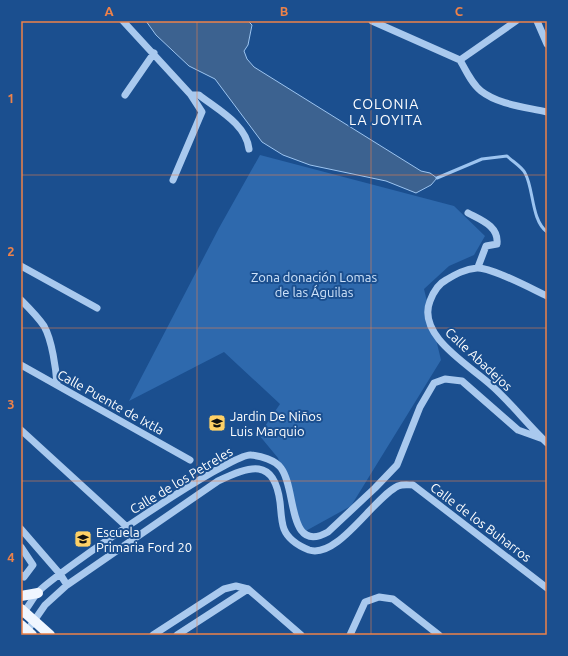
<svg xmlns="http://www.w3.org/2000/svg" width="568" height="656" viewBox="0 0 568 656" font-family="Ubuntu,sans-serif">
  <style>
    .green { fill: #2e69ad }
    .water { fill: #3c6290; stroke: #9cc4f0 }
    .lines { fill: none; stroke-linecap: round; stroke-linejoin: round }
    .stream { stroke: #9cc4f0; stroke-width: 3 }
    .minor { stroke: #a9c9ee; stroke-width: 7 }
    .major { stroke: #f0f6ff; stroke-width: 10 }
    .grid { fill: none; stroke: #ee8249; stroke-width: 1; stroke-opacity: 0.55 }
    .labels { text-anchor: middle; stroke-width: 4; stroke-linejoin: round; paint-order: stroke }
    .park-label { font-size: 13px; fill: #cfe3fa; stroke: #1b4f8f }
    .street-label { font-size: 13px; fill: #fff; stroke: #1b4f8f }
    .poi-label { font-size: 13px; fill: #fff; stroke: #1b4f8f; text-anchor: start }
    .neighbourhood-label { font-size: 14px; letter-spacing: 1px; fill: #fff; stroke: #1b4f8f }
    .neatline { fill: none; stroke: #ee8249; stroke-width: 1.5 }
    .grid-label { font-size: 13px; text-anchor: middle; font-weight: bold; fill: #ee8249 }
  </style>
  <rect width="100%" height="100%" fill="#1b4f8f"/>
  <!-- green -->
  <path class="green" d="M260,155l194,51 31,30 -11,19 -25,11 -25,23 17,71 -90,146 -49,27 -24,-75 -19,-23 21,-31 -56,-52 -95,49 90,-173z"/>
  <!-- water -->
  <path class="water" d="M146,21h102l4,4 -4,20 -4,6 3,8 7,8 167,104 9,2 7,5 -6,7 -15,8 -30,-12 -76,-16 -27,-10 -21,-13 -47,-63 -26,-13 -33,-31z"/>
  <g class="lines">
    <!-- stream -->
    <path class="stream" d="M437,178l45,-19 25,-3c5,5 15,11 18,17 9,16 6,47 22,59"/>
    <!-- minor -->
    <path class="minor" d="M123,21l68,74h8c19,15 47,29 50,54
      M372,21l88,39
      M516,21l-56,39c6,11 12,24 21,31 18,14 45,16 66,21
      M537,21l10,23
      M125,95l29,-42
      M173,180l29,-68 -11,-17
      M468,213c13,7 31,13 29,31l-11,2 -8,21
      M21,266l76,42
      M547,296c-15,-7 -56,-29 -70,-28 -12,1 -21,6 -31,12 -8,4 -13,13 -16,21 -14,35 41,65 62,85 20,18 36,39 55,57
      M21,300c8,8 17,17 23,26 8,14 12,43 13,58
      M21,365l169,95
      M21,430l106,97
      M21,529l39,45 7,11
      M21,547l12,18 -9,12 -3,-2
      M22,614c6,-6 10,-15 16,-22 19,-20 194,-140 213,-137 10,1 24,5 30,13 16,21 6,87 47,64l47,-44 22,-23 23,-58 14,-24 11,-4 17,2 56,49 25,9
      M27,631l18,-26 22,-20 151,-104c32,-15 56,-24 62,21 1,8 1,19 4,27 4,10 15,17 25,21 29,9 64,-52 89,-64 5,-2 10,-1 15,-1l134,103
      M153,635l71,-46 12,-3 12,3 53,46
      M177,635l71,-46
      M350,635l15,-33 14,-5 14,2 46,36"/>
    <!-- major -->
    <path class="major" d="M21,596l17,-3
      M21,609l29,26
      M21,625l11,10"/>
  </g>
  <!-- grid -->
  <path class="grid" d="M197,21v614M371,21v614M21,175h526M21,328h526M21,481h526"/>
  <!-- icons -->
  <defs>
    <g id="school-square" transform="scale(0.9)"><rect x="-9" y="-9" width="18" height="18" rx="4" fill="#ffd166" stroke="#1b4f8f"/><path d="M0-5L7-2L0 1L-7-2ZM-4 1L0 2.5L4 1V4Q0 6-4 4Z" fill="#111"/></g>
  </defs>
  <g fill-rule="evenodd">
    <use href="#school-square" x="217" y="423"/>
    <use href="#school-square" x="83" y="539"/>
  </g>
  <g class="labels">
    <!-- park labels -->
    <g class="park-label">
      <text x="314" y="282">Zona donación Lomas<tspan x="314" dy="15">de las Águilas</tspan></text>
    </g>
    <!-- street labels -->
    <g class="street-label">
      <text transform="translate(479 359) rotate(43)" y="5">Calle Abadejos</text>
      <text transform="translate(111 402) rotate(29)" y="5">Calle Puente de Ixtla</text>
      <text transform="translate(181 480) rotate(-31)" y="5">Calle de los Petreles</text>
      <text transform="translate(481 522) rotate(37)" y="5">Calle de los Buharros</text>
    </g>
    <!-- poi labels -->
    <g class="poi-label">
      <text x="230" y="421">Jardin De Niños<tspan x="230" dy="15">Luis Marquio</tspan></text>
      <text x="96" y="537">Escuela<tspan x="96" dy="15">Primaria Ford 20</tspan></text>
    </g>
    <!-- neighbourhood labels -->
    <g class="neighbourhood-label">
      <text x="386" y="109">COLONIA<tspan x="386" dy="16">LA JOYITA</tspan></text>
    </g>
  </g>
  <!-- border -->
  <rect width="568" height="656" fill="none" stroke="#1b4f8f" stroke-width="44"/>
  <rect x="22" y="22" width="524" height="612" class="neatline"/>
  <g class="grid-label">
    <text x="109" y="16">A</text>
    <text x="284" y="16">B</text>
    <text x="459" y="16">C</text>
    <text x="11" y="103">1</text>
    <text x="11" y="256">2</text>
    <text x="11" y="409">3</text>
    <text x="11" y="562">4</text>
  </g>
</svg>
